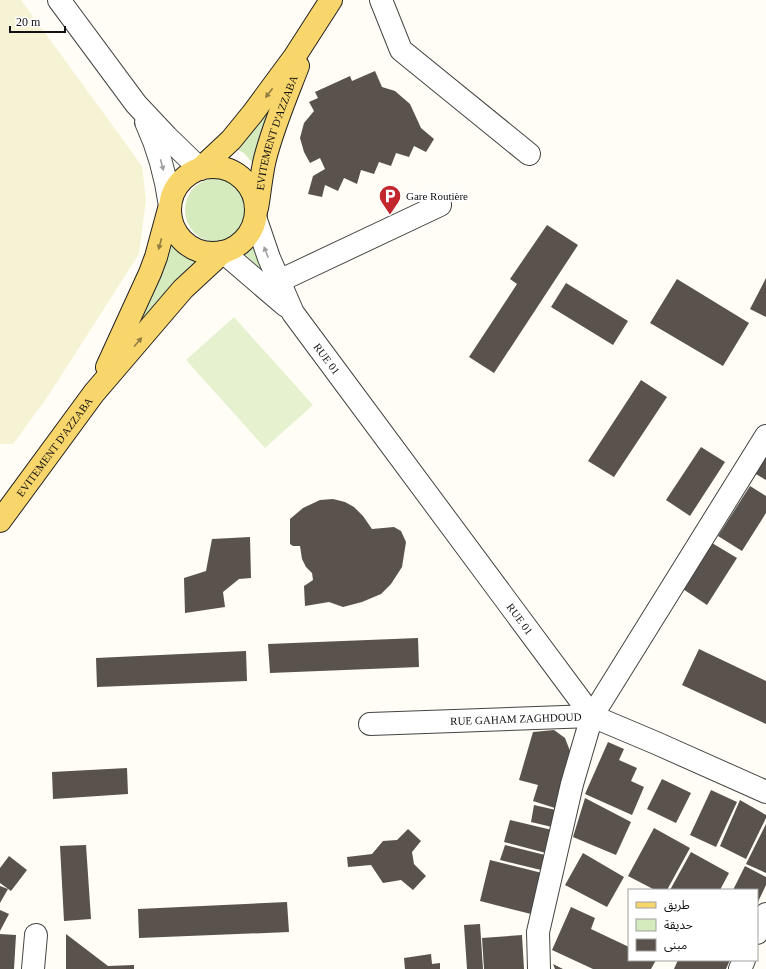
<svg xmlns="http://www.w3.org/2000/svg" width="766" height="969" viewBox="0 0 766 969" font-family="'Times New Roman','Noto Sans Arabic',serif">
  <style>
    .farmland { fill: #f6f3d4 }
    .green { fill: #d5ebbd }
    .pitch { fill: #e6f2cf }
    .building { fill: #5a524d }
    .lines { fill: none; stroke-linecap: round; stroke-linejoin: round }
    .minor-casing { stroke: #444; stroke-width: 24 }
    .major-casing { stroke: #222; stroke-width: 24 }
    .minor { stroke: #fff; stroke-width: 22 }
    .major { stroke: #f9d66b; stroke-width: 22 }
    .oneway { fill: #917d42 }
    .oneway2 { fill: #a0a0a0 }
    .labels { text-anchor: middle; stroke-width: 4; stroke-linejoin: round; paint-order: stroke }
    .street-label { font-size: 11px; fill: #111; stroke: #fff }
    .poi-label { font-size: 11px; fill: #111; stroke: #fff; text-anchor: start }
  </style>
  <rect width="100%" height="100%" fill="#fffdf5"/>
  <!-- farmland -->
  <path class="farmland" d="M0,0h21l121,166 4,34 -7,54 -91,142 -35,48h-13z"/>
  <!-- green -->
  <path class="green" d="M279,92l-24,74 -11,-13 -15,-8z
    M185 210a32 32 0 1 1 64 0a32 32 0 1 1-64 0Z
    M256,243l17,38 -29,-28z
    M172,245l12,9 16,7 -62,68z"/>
  <!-- pitch -->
  <path class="pitch" d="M234,317l79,88 -48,43 -79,-88z"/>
  <!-- building -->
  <path class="building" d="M375,71l7,16 13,4 15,13 11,24 13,11 -8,13 -12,-6 -5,11 -13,-4 -5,13 -12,-4 -5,12 -13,-4 -4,14 -13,-6 -6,13 -13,-6 -3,12 -14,-3 5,-18 12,-7 -5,-11 -10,5 -6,-11 -4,-14 4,-15 10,-12 -5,-9 9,-4 -3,-6 35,-16 2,5z
    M547,225l31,20 -84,128 -25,-16 48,-73 -7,-5z
    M766,278v39l-16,-8z
    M677,279l72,44 -26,43 -73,-43z
    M566,283l62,38 -15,24 -62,-38z
    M641,380l26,17 -53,80 -26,-16z
    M701,447l24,15 -35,54 -24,-16z
    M766,455v25l-12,-7z
    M750,486l16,10v17l-24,38 -24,-15z
    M333,499l12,3 9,5 9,9 9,13 22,-2 7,4 5,11 -4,25 -11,17 -10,10 -19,8 -19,5 -14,-5 -24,4 -1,-20 9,-6 -1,-7 -6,-6 -4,-8 -2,-13h-7l-3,-2v-25l13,-11 17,-8z
    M250,537l1,41 -12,1 -16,13 2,15 -40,6 -1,-35 22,-7 6,-32z
    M712,543l25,15 -30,47 -24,-16z
    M418,638l1,29 -149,6 -2,-29z
    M699,649l67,32v43l-84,-39z
    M246,651l1,30 -150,6 -1,-29z
    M554,730l11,8 5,13 -5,32 -7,26 -25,-8 5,-16 -19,-5 14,-48z
    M608,742l16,7 -5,11 18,8 -6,13 13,6 -12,28 -47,-21z
    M127,768l1,26 -75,5 -1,-27z
    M662,779l29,14 -15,30 -29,-14z
    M711,790l26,12 -21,45 -26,-12z
    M585,798l46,24 -15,33 -43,-18z
    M740,800l26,15v3l-20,41 -26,-13z
    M534,805l22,5 -4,17 -21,-5z
    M510,820l42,10 -6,23 -42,-11z
    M766,824v49l-20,-9z
    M654,828l36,20 -23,42h-12l-27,-14z
    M408,829l13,12 -9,11 2,12 12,12 -13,14 -12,-10 -18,3 -12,-18 -23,2 -1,-10 25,-3 11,-13 14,-1z
    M86,845l5,74 -27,2 -4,-75z
    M505,845l40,10 -4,15 -41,-10z
    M691,852l38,21 -9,17h-50z
    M583,853l41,24 -17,30 -42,-22z
    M9,856l18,14 -16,21 -11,-8v-15z
    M490,860l52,13 -11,41 -51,-13z
    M745,866l21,11v8l-9,19v-14h-24z
    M0,886l8,3 -8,14z
    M287,902l2,30 -150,6 -1,-29z
    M571,907l24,11 -4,11 38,18v13h27l-5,9h-58l-41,-19z
    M0,910l9,4 -9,17z
    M480,924l3,45h-16l-3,-44z
    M0,934l16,1 -2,34h-14z
    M66,934l42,32 26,-1v4h-68z
    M522,935l2,34h-40l-2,-31z
    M431,954l1,10 8,-1v6h-35l-1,-11z
    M678,960h52l-4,9h-52z
    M553,964l10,5h-8z"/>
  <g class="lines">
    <!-- minor casing -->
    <g class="minor-casing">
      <g id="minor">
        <path d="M59,0l77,104 31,33 33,32"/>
        <path d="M381,0l20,50 128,104"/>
        <path d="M146,122c13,28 20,55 24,84"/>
        <path id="s1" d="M256,220l13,38 24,55 299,403"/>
        <path d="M223,252l63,54"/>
        <path d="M279,281l161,-76"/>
        <path id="s2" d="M370,724l222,-8 64,27 110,49"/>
        <path d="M757,933l9,-19"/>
        <path d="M33,969l3,-34"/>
        <path d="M539,969l-1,-37 34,-148 20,-68 174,-280"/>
        <path d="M740,969l4,-9"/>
      </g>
    </g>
    <!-- major casing -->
    <g class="major-casing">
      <g id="major">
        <circle cx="213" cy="210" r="43"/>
        <path d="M200,169l31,-29 22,-27 42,-57 36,-56"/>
        <path id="s3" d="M257,208c3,-16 4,-33 8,-49 8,-32 21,-62 33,-93"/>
        <path d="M107,367l43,-94 6,-16 13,-48"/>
        <path id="s4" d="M0,521l94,-128 89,-104 40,-37"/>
      </g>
    </g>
    <!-- minor -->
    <use href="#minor" class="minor"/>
    <!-- major -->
    <use href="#major" class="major"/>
  </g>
  <!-- one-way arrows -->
  <defs><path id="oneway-solid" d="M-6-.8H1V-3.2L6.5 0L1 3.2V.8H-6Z"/></defs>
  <g class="oneway">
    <use href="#oneway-solid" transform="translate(269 93) rotate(127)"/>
    <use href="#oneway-solid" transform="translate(160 244) rotate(105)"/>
    <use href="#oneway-solid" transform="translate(138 342) rotate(-49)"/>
  </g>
  <g class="oneway2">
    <use href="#oneway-solid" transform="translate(162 165) rotate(75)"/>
    <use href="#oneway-solid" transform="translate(266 252) rotate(-111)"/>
  </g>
  <!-- icons -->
  <defs>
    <g id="parking-pin" transform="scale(1.15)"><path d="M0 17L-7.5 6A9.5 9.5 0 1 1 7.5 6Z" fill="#c4262e" stroke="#fff"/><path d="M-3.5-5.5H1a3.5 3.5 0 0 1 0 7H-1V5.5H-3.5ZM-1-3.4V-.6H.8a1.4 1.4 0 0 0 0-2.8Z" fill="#fff"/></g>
  </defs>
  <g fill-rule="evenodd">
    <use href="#parking-pin" x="390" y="196"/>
  </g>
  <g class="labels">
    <!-- street labels -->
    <g class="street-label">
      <text dy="4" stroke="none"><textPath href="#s3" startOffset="78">EVITEMENT D'AZZABA</textPath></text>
      <text dy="4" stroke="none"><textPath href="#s1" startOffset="157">RUE 01</textPath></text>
      <text dy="4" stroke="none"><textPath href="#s4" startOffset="92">EVITEMENT D'AZZABA</textPath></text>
      <text dy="4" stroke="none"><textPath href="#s1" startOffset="481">RUE 01</textPath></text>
      <text dy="4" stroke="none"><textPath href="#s2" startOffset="146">RUE GAHAM ZAGHDOUD</textPath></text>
    </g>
    <!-- poi labels -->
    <g class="poi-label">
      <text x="406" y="200">Gare Routière</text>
    </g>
  </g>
  <!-- legend -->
  <rect x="628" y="889" width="130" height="72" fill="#ffffff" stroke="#a0a0a0"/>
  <rect x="636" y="902" width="20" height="6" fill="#f9d66b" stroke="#a0a0a0"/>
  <text x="664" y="909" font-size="12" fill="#111111">طريق</text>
  <rect x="636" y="919" width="20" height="12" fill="#d5ebbd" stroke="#a0a0a0"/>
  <text x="664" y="929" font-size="12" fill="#111111">حديقة</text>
  <rect x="636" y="939" width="20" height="12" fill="#5a524d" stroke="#a0a0a0"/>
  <text x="664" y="949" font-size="12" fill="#111111">مبنى</text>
  <!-- scale -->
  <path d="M10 26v6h55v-6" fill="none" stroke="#111111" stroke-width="2"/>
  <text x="16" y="26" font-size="12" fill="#111111" stroke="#ffffff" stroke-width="3" paint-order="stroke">20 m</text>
</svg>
